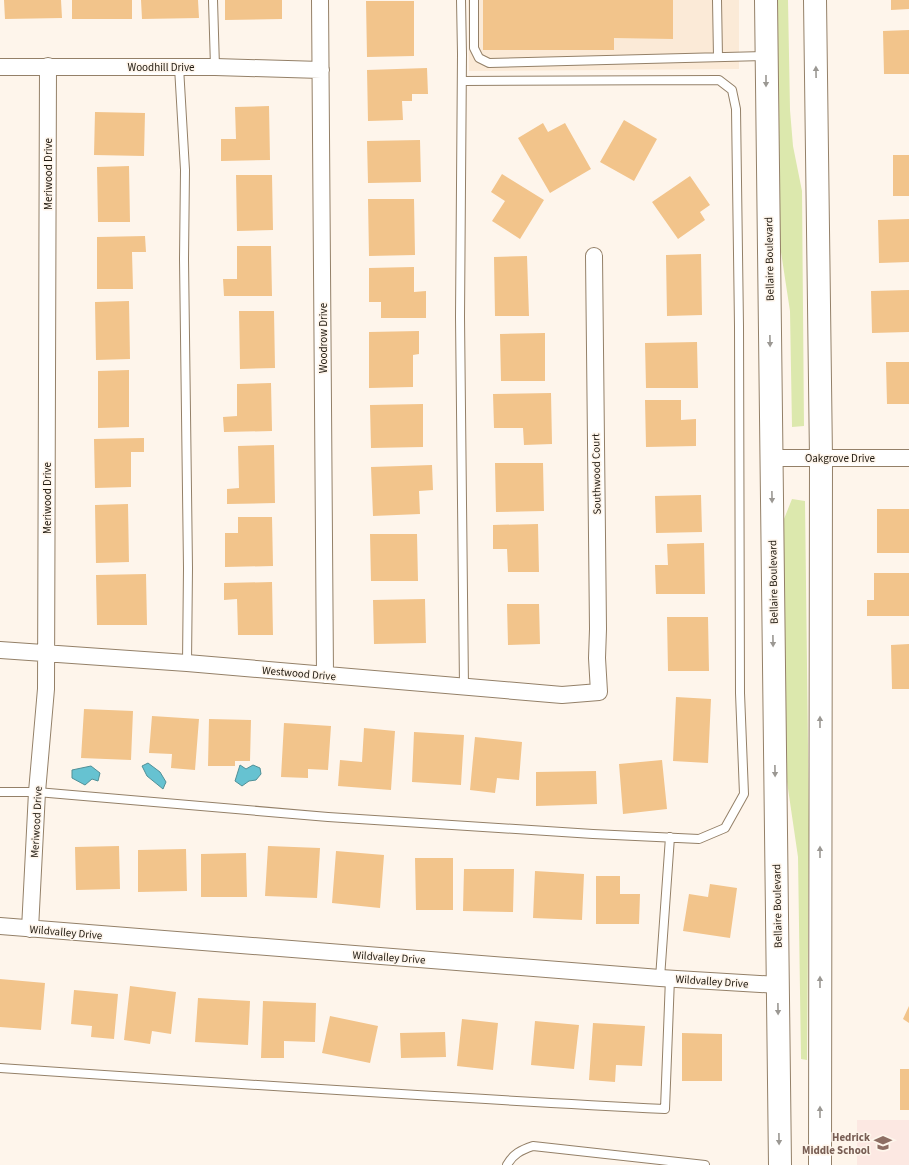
<svg xmlns="http://www.w3.org/2000/svg" width="909" height="1165" viewBox="0 0 909 1165" font-family="'Source Sans 3',sans-serif">
  <style>
    .built { fill: #fbead7 }
    .education { fill: #fce8e2 }
    .green { fill: #dce8ad }
    .water { fill: #66c2d1; stroke: #519097 }
    .building { fill: #f2c48b }
    .lines { fill: none; stroke-linecap: round; stroke-linejoin: round }
    .service-casing { stroke: #948068; stroke-width: 10 }
    .minor-casing { stroke: #948068; stroke-width: 18 }
    .secondary-casing { stroke: #948068; stroke-width: 24 }
    .service { stroke: #fff; stroke-width: 8 }
    .minor { stroke: #fff; stroke-width: 16 }
    .secondary { stroke: #fff; stroke-width: 22 }
    .oneway { fill: #9b9893 }
    .labels { text-anchor: middle; stroke-width: 3; stroke-linejoin: round; paint-order: stroke }
    .street-label { font-size: 11px; fill: #211a10; stroke: #fef5eb }
    .education-label { font-size: 11px; font-weight: bold; fill: #785e54; stroke: #fef5eb; text-anchor: end }
  </style>
  <rect width="100%" height="100%" fill="#fef5eb"/>
  <!-- built -->
  <path class="built" d="M468,0h271v69l-270,2z"/>
  <!-- education -->
  <path class="education" d="M857,1120h52v45h-52z"/>
  <!-- green -->
  <path class="green" d="M777,0h11l2,110 3,36 9,45 2,235 -12,1 -2,-116 -11,-72 -1,-29z
    M792,499l13,2 4,328 -2,231 -6,-1 -3,-202 -12,-82 -2,-38 2,-57 -3,-31 -2,-118 3,-12z"/>
  <!-- water -->
  <path class="water" d="M148,763l12,9 6,10 -3,7 -16,-13 -5,-10z
    M240,765l6,4 7,-4 7,3 1,6 -5,6 -7,1 -7,5 -7,-5z
    M91,766l9,7 -2,8 -6,-2 -7,6 -13,-7v-8z"/>
  <!-- building -->
  <path class="building" d="M4,0h57l1,18 -57,1z
    M72,0h60v19h-60z
    M141,0h57l1,18 -57,1z
    M225,0h57v19l-57,1z
    M483,0h190v39l-59,-1v12h-131z
    M891,0h18v9l-18,1z
    M366,1h48v55l-47,1z
    M909,30v44h-25l-1,-43z
    M427,68l1,26h-16v7h-10l1,19 -35,1 -1,-51z
    M269,106l1,54 -49,1v-22h15l-1,-32z
    M95,112l50,1 -1,43 -50,-1z
    M624,120l33,19 -23,42 -34,-19z
    M543,123l5,9 17,-9 26,46 -41,24 -32,-55z
    M420,140l1,42 -53,1 -1,-42z
    M893,155h16v41h-16z
    M129,166l1,56h-32l-1,-55z
    M502,174l42,26 -24,39 -28,-18 13,-20 -14,-9z
    M236,175h36l1,55 -36,1z
    M690,176l20,29 -10,7 5,8 -27,19 -26,-37z
    M368,199h46l1,56 -46,1z
    M909,219v43l-30,1 -1,-43z
    M145,236l1,16h-14l1,37h-36v-52z
    M237,246h34l1,50h-48l-1,-17h14z
    M701,254l1,61 -35,1 -1,-61z
    M527,256l2,60h-34l-1,-59z
    M414,267v25l12,-1v27h-45v-16h-12v-34z
    M909,290v42l-37,1 -1,-42z
    M129,301l1,58 -34,1 -1,-58z
    M239,311h35l1,57 -35,1z
    M419,331v23l-6,1v32l-44,1v-56z
    M545,333v48h-44l-1,-47z
    M697,342l1,46h-52l-1,-45z
    M886,362h23v42h-22z
    M129,370v57l-31,1v-57z
    M271,383l1,48 -48,1 -1,-15 14,-1v-32z
    M551,393l1,51 -28,1 -1,-17h-29l-1,-34z
    M645,400h36v20l15,-1v27l-50,1z
    M423,404v43l-52,1 -1,-43z
    M144,438v14h-13v35l-36,1 -1,-49z
    M274,445l1,58 -48,1v-15l12,-1 -1,-42z
    M495,463h48l1,48 -48,1z
    M432,465l1,25 -14,1 1,23 -47,2 -2,-49z
    M701,495l1,37 -46,1 -1,-37z
    M128,504l1,58 -33,1 -1,-58z
    M877,509h32v44h-32z
    M238,517h34l1,49 -48,1v-34h13z
    M538,524l1,48h-31l-1,-23h-14v-24z
    M370,534h47l1,47h-47z
    M704,543l1,51h-49l-1,-29h13l-1,-21z
    M874,573h35v43h-42v-16h7z
    M146,574l1,51h-50l-1,-50z
    M272,582l1,53h-35l-1,-36 -13,1v-17z
    M425,599l1,44 -52,1 -1,-44z
    M507,604h32l1,40 -32,1z
    M667,617h41l1,54h-41z
    M909,644v45h-17l-1,-44z
    M676,697l35,2 -3,64 -35,-2z
    M84,709l49,2 -2,49 -50,-2z
    M152,716l47,3 -4,51 -24,-2 1,-14 -23,-1z
    M209,719l42,1 -1,41h-15v5h-27z
    M284,723l47,3 -3,44 -20,-1v9l-27,-1z
    M364,728l31,3 -4,59 -53,-4 2,-26 22,2z
    M414,732l50,3 -3,50 -49,-3z
    M475,737l47,5 -3,38 -22,-2 -2,15 -25,-3z
    M662,760l5,49 -44,5 -4,-50z
    M596,771l1,33 -61,2v-34z
    M119,846l1,43 -44,1 -1,-43z
    M268,846l52,2 -3,50 -52,-2z
    M186,849l1,42 -49,1v-42z
    M336,851l48,4 -4,53 -48,-5z
    M246,853l1,44h-46v-43z
    M415,858h38v52h-37z
    M464,869h50l-1,43 -50,-1z
    M535,871l49,3 -2,46 -49,-2z
    M596,876h24v18h20l-1,30h-43z
    M710,884l27,4 -7,50 -47,-7 6,-37 19,3z
    M0,979l45,4 -4,47 -41,-3z
    M130,986l46,6 -5,42 -19,-3 -2,13 -26,-4z
    M74,990l44,4 -4,45 -23,-2 1,-11 -21,-2z
    M198,998l52,3 -2,44 -53,-3z
    M263,1001l53,2 -1,39 -31,-1v17h-23z
    M909,1006v17l-6,-4z
    M330,1016l48,10 -8,37 -48,-10z
    M462,1019l36,4 -5,47 -36,-4z
    M535,1021l44,4 -5,44 -43,-4z
    M593,1023l52,3 -3,40 -26,-1 -1,17 -26,-2z
    M445,1032l1,25 -45,1 -1,-25z
    M682,1033l40,1v47h-40z
    M900,1069h9v41h-9z"/>
  <g class="lines">
    <!-- service casing -->
    <g class="service-casing">
      <path id="service" d="M213,0l2,67
        M461,0l1,54 -2,263 4,370
        M474,0v48l5,10 10,5 277,-7
        M717,0l1,57
        M179,67l6,103 -1,89 4,309 -1,95
        M0,792h37l291,25 265,17 106,5 26,-11 19,-34 -4,-101 -1,-367 -3,-217 -4,-19 -13,-10 -257,1
        M660,978l10,-141
        M0,1068c221,15 443,30 665,41l5,-131
        M507,1165c6,-11 14,-15 26,-19l172,19"/>
    </g>
    <!-- minor casing -->
    <g class="minor-casing">
      <path id="minor" d="M320,0l5,675
        M0,67h215l106,3
        M771,458h138
        M0,650l187,13 375,32 37,-3 -2,-34 1,-29 -4,-373
        M0,926l660,52 118,7
        M30,929l7,-137 9,-103 2,-623"/>
    </g>
    <!-- secondary casing -->
    <g class="secondary-casing">
      <path id="secondary" d="M766,0l14,1165
        M815,0l6,458 -1,707"/>
    </g>
    <!-- service -->
    <use href="#service" class="service"/>
    <!-- minor -->
    <use href="#minor" class="minor"/>
    <!-- secondary -->
    <use href="#secondary" class="secondary"/>
  </g>
  <!-- one-way arrows -->
  <defs><path id="oneway-solid" d="M-6-.8H1V-3.2L6.5 0L1 3.2V.8H-6Z"/></defs>
  <g class="oneway">
    <use href="#oneway-solid" transform="translate(816 72) rotate(-91)"/>
    <use href="#oneway-solid" transform="translate(766 81) rotate(90)"/>
    <use href="#oneway-solid" transform="translate(770 341) rotate(89)"/>
    <use href="#oneway-solid" transform="translate(772 497) rotate(89)"/>
    <use href="#oneway-solid" transform="translate(773 641) rotate(89)"/>
    <use href="#oneway-solid" transform="translate(820 722) rotate(-90)"/>
    <use href="#oneway-solid" transform="translate(775 771) rotate(89)"/>
    <use href="#oneway-solid" transform="translate(820 852) rotate(-90)"/>
    <use href="#oneway-solid" transform="translate(820 982) rotate(-90)"/>
    <use href="#oneway-solid" transform="translate(778 1009) rotate(89)"/>
    <use href="#oneway-solid" transform="translate(820 1112) rotate(-90)"/>
    <use href="#oneway-solid" transform="translate(779 1139) rotate(89)"/>
  </g>
  <!-- icons -->
  <defs>
    <g id="school-bare" transform="scale(1.38)"><path d="M0-5L7-2L0 1L-7-2ZM-4 1L0 2.5L4 1V4Q0 6-4 4Z" fill="#8d6e63" stroke="#fef5eb" stroke-width="2.5" paint-order="stroke"/></g>
  </defs>
  <g fill-rule="evenodd">
    <use href="#school-bare" x="883" y="1143"/>
  </g>
  <g class="labels">
    <!-- street labels -->
    <g class="street-label">
      <text x="161" y="71">Woodhill Drive</text>
      <text transform="translate(48 174) rotate(-90)" y="4">Meriwood Drive</text>
      <text transform="translate(769 259) rotate(-91)" y="4">Bellaire Boulevard</text>
      <text transform="translate(323 338) rotate(-90)" y="4">Woodrow Drive</text>
      <text x="840" y="462">Oakgrove Drive</text>
      <text transform="translate(596 474) rotate(-91)" y="4">Southwood Court</text>
      <text transform="translate(47 498) rotate(-90)" y="4">Meriwood Drive</text>
      <text transform="translate(773 582) rotate(-91)" y="4">Bellaire Boulevard</text>
      <text transform="translate(299 673) rotate(5)" y="4">Westwood Drive</text>
      <text transform="translate(36 822) rotate(-87)" y="4">Meriwood Drive</text>
      <text transform="translate(777 906) rotate(-91)" y="4">Bellaire Boulevard</text>
      <text transform="translate(66 932) rotate(5)" y="4">Wildvalley Drive</text>
      <text transform="translate(389 957) rotate(4)" y="4">Wildvalley Drive</text>
      <text transform="translate(712 981) rotate(4)" y="4">Wildvalley Drive</text>
    </g>
    <!-- education labels -->
    <g class="education-label">
      <text x="870" y="1141">Hedrick<tspan x="870" dy="13">Middle School</tspan></text>
    </g>
  </g>
</svg>
